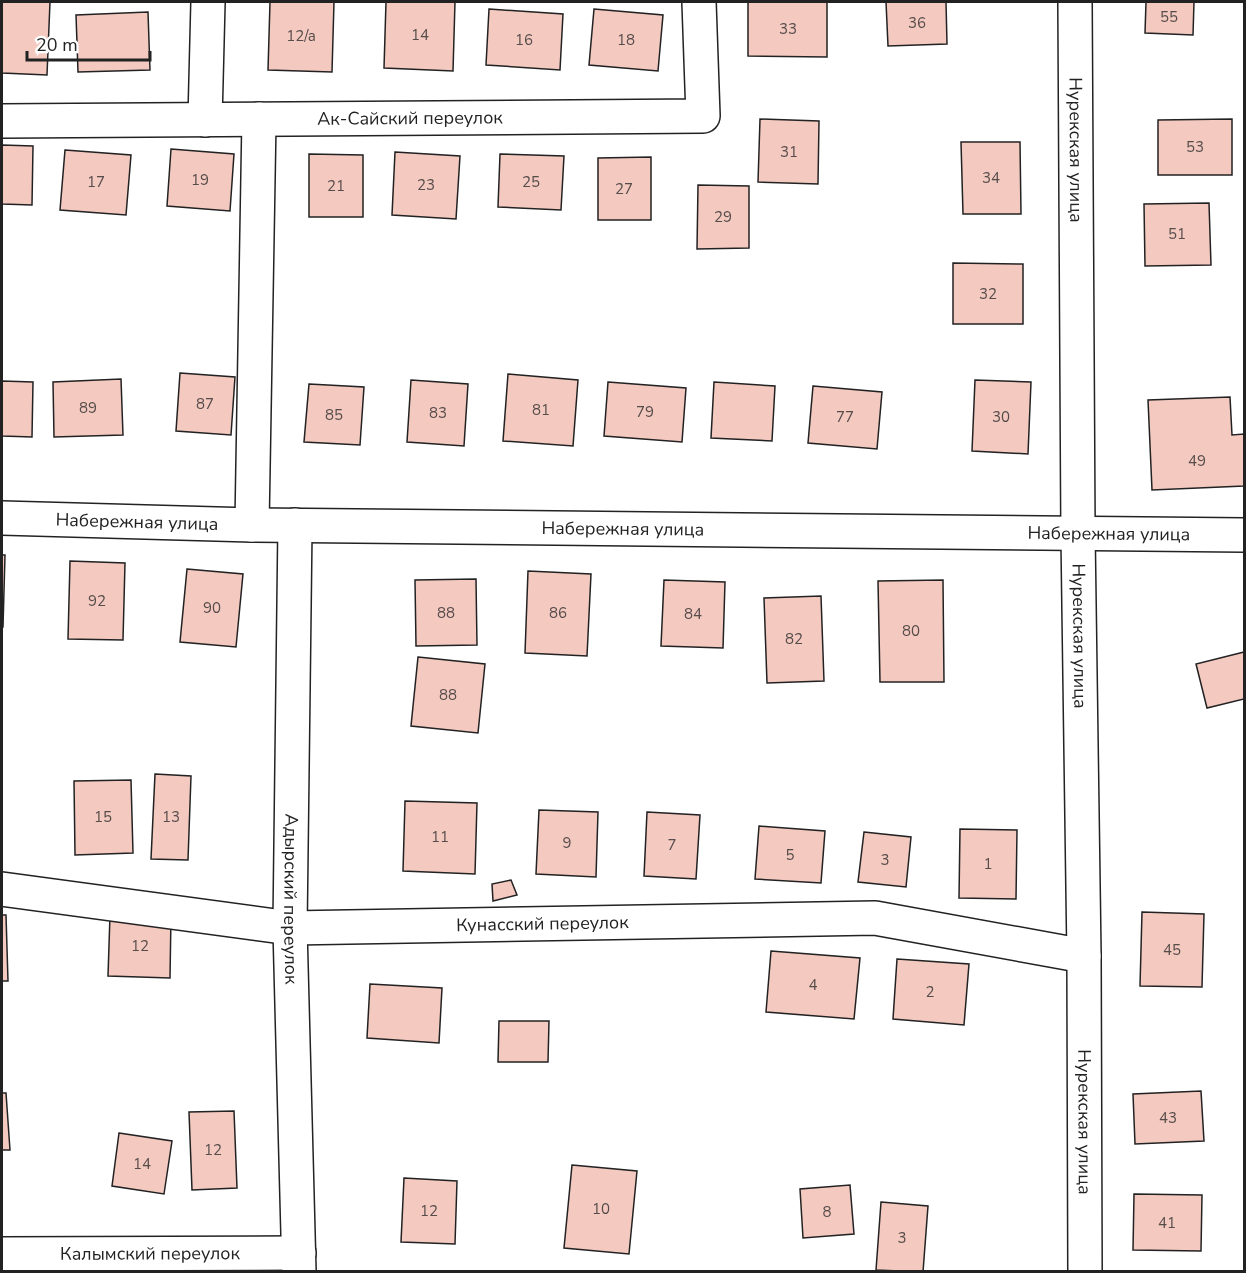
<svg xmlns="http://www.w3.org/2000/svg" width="1246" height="1273" viewBox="0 0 1246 1273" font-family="'Nunito Sans',sans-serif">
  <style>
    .building { fill: #f3c9c0; stroke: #222; stroke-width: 1.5 }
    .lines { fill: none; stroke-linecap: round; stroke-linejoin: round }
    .minor-casing { stroke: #222; stroke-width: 36 }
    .minor { stroke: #fff; stroke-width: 33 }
    .labels { text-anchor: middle; stroke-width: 4.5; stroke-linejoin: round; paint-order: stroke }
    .number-label { font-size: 15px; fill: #564c4a }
    .street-label { font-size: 18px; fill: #222; stroke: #fff }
  </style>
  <rect width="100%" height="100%" fill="#fff"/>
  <!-- building -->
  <path class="building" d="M2,2h48l-3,73 -45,-2z
    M270,2h64l-2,70 -64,-2z
    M386,2h69l-2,69 -69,-3z
    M748,2h79v55l-79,-1z
    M886,2h60l1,42 -59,2z
    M1146,2h48l-1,33 -48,-2z
    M489,9l74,5 -3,56 -74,-5z
    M594,9l69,6 -5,56 -69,-6z
    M148,12l2,58 -72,2 -2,-57z
    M760,119l59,2 -1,63 -60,-2z
    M1232,119v56h-74v-55z
    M961,142h59l1,72h-58z
    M2,145l31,1 -1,59 -30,-1z
    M171,149l63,5 -4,57 -63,-5z
    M65,150l66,5 -5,60 -66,-5z
    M395,152l65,4 -4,63 -64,-4z
    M309,154l54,1v62h-54z
    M500,154l64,2 -3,54 -63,-3z
    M651,157v63h-53v-62z
    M698,185l51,1v62l-52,1z
    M1209,203l2,62 -66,1 -1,-62z
    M953,263l70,1v60h-70z
    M180,373l55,4 -4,58 -55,-4z
    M508,374l70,6 -5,66 -70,-5z
    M121,379l2,56 -69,2 -1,-55z
    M411,380l57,4 -4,62 -57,-4z
    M975,380l56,2 -3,72 -56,-3z
    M2,381l31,1 -1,55 -30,-1z
    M608,382l78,6 -4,54 -78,-6z
    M714,382l61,4 -3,55 -61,-3z
    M309,384l55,3 -4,58 -56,-3z
    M813,386l69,6 -5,57 -69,-6z
    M1230,397l2,38 12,-1v52l-92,4 -4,-90z
    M2,555h3l-2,72h-1z
    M70,561l55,2 -2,77 -55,-1z
    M187,569l56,5 -7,73 -56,-5z
    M528,571l63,3 -4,82 -62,-3z
    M476,579l1,66 -61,1 -1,-66z
    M664,580l61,2 -2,66 -62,-2z
    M943,580l1,102h-64l-2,-101z
    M821,596l3,85 -57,2 -3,-85z
    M1244,652v47l-37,9 -11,-44z
    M418,657l67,7 -7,69 -67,-7z
    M155,774l36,2 -3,84 -37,-1z
    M131,780l2,73 -58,2 -1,-74z
    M405,801l72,2 -2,71 -72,-3z
    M539,810l59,2 -2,65 -60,-3z
    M647,812l53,3 -4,64 -52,-3z
    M759,826l66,5 -4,52 -66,-4z
    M960,829l57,1 -1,69 -57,-1z
    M864,832l47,5 -5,50 -48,-5z
    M511,880l6,15 -24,6 -1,-17z
    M1142,912l62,2 -2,73 -62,-1z
    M2,915h4l2,66h-6z
    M110,915l61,1 -1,62 -62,-2z
    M771,951l89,7 -6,61 -88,-7z
    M897,959l72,5 -5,61 -71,-6z
    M370,984l72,4 -3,55 -72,-5z
    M499,1021h50l-1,41h-50z
    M1201,1091l3,50 -69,3 -2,-50z
    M2,1093h4l4,57h-8z
    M234,1111l3,77 -45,2 -3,-78z
    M119,1133l53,8 -8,53 -52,-8z
    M572,1165l65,6 -8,83 -65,-6z
    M404,1178l53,3 -2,63 -54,-2z
    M850,1185l4,49 -51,4 -3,-49z
    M1134,1194l68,1 -1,56 -68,-1z
    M881,1202l47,4 -5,66 -47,-2z"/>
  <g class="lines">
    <!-- minor casing -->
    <g class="minor-casing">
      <g id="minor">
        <path id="s1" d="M1075,2l3,532 6,422 1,316"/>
        <path d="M205,120l3,-118"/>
        <path id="s2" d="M2,121l701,-5 -4,-114"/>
        <path id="s3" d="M2,518l250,7 992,10"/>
        <path d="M252,525l7,-406"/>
        <path id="s4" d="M295,525l-5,403 9,344"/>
        <path id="s5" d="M2,889l288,39 585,-10 209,38"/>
        <path id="s6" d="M2,1254l297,-1"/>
      </g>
    </g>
    <!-- minor -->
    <use href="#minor" class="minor"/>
  </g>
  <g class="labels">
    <!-- number labels -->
    <g class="number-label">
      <text x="1169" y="22">55</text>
      <text x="917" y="28">36</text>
      <text x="788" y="34">33</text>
      <text x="420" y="40">14</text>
      <text x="301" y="41">12/а</text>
      <text x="524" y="45">16</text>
      <text x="626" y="45">18</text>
      <text x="1195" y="152">53</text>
      <text x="789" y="157">31</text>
      <text x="991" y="183">34</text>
      <text x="200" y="185">19</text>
      <text x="96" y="187">17</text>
      <text x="531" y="187">25</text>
      <text x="426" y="190">23</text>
      <text x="336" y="191">21</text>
      <text x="624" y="194">27</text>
      <text x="723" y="222">29</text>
      <text x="1177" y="239">51</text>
      <text x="988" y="299">32</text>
      <text x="205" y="409">87</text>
      <text x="88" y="413">89</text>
      <text x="541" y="415">81</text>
      <text x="645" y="417">79</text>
      <text x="438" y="418">83</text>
      <text x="334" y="420">85</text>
      <text x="845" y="422">77</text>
      <text x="1001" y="422">30</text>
      <text x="1197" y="466">49</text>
      <text x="97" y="606">92</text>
      <text x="212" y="613">90</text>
      <text x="446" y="618">88</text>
      <text x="558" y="618">86</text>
      <text x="693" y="619">84</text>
      <text x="911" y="636">80</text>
      <text x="794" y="644">82</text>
      <text x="448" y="700">88</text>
      <text x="103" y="822">15</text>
      <text x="171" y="822">13</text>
      <text x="440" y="842">11</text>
      <text x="567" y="848">9</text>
      <text x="672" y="850">7</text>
      <text x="790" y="860">5</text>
      <text x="885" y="865">3</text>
      <text x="988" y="869">1</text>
      <text x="140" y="951">12</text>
      <text x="1172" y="955">45</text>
      <text x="813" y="990">4</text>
      <text x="930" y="997">2</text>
      <text x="1168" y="1123">43</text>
      <text x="213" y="1155">12</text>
      <text x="142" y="1169">14</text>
      <text x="601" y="1214">10</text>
      <text x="429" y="1216">12</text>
      <text x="827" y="1217">8</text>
      <text x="1167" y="1228">41</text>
      <text x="902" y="1243">3</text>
    </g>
    <!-- street labels -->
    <g class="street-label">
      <text dy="6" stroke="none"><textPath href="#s2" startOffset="408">Ак-Сайский переулок</textPath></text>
      <text dy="6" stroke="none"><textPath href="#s1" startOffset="148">Нурекская улица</textPath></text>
      <text dy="6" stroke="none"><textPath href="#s3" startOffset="135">Набережная улица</textPath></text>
      <text dy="6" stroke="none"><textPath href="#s3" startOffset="621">Набережная улица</textPath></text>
      <text dy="6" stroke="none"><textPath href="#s3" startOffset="1107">Набережная улица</textPath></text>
      <text dy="6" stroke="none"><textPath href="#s1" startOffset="634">Нурекская улица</textPath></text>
      <text dy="6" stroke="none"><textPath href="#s4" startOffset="374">Адырский переулок</textPath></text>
      <text dy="6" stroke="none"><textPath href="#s5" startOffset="543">Кунасский переулок</textPath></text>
      <text dy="6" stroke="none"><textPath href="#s1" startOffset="1120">Нурекская улица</textPath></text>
      <text dy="6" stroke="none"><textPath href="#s6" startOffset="148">Калымский переулок</textPath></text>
    </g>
  </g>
  <!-- border -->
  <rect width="1246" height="1273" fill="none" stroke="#222222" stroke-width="6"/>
  <!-- scale -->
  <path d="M27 51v9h123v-9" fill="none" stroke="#222222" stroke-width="3"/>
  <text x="36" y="51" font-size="18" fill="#222222" stroke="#ffffff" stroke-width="4.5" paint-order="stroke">20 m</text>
</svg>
